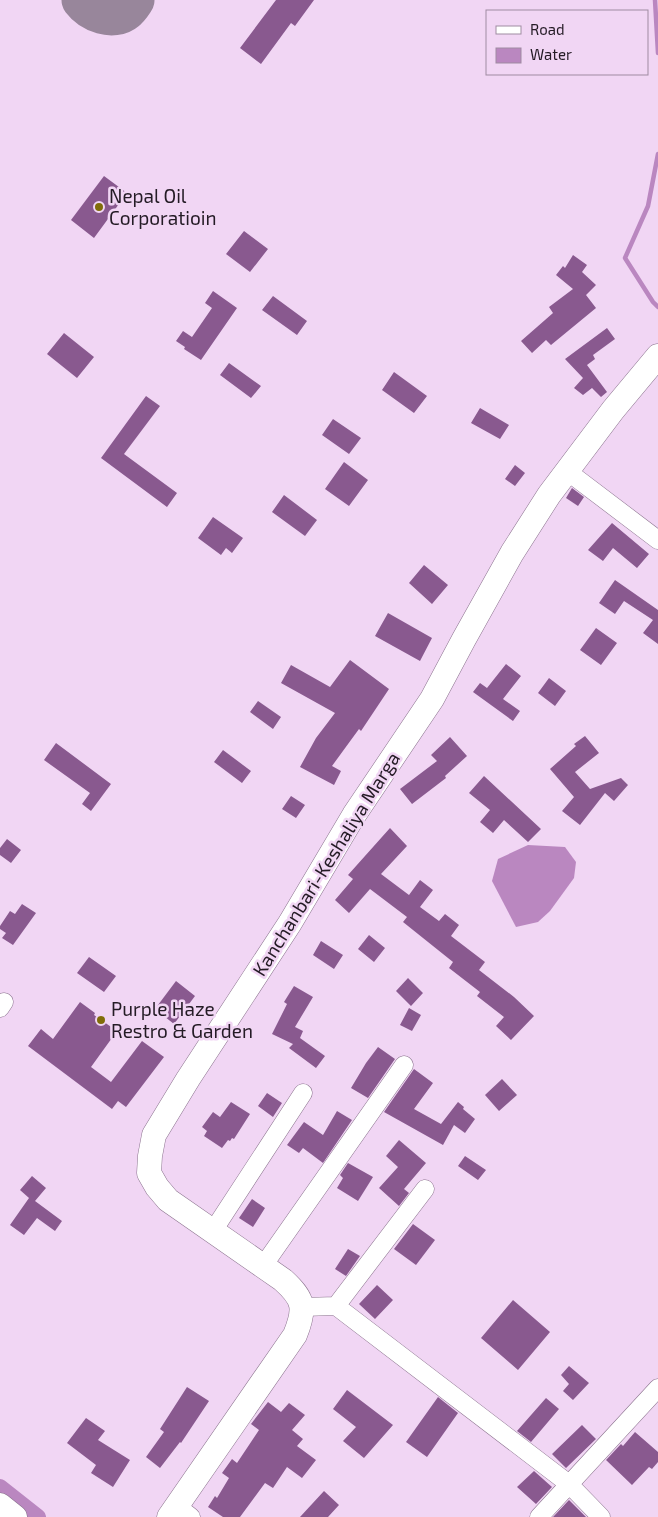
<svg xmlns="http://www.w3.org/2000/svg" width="658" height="1517" viewBox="0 0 658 1517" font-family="'Exo 2',sans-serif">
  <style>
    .water { fill: #ba87c0 }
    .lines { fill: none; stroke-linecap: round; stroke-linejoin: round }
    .stream { stroke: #ba87c0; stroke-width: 4.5 }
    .canal { stroke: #ba87c0; stroke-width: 16 }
    .taxiway { stroke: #98869b; stroke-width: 41 }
    .building { fill: #89598f }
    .street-casing { stroke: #8a728d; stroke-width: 19 }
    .secondary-casing { stroke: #8a728d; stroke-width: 25 }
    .street { stroke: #fff; stroke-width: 18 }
    .secondary { stroke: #fff; stroke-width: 24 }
    .poi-dot { fill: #806d09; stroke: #f1d6f4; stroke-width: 2 }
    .labels { text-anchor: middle; stroke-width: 5; stroke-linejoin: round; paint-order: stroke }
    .poi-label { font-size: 19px; fill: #241b25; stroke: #f1d6f4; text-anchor: start }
    .street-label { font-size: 19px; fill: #241b25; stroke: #f1d6f4 }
  </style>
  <rect width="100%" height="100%" fill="#f1d6f4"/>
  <!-- water -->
  <path class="water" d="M528,845l37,2 11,15 -2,16 -24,33 -12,11 -22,5 -24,-46 6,-22z"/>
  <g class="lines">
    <!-- stream -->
    <path class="stream" d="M655,0l3,53
      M658,154l-10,52 -23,52 28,44 5,5"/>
    <!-- canal -->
    <path class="canal" d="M0,1487l38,30"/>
    <!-- taxiway -->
    <path class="taxiway" d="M82,0c9,12 31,21 44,10 3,-2 6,-7 8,-10"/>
  </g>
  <!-- building -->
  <path class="building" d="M276,0h38l-19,26 -4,-3 -30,41 -21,-16z
    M104,176l23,17 -33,45 -23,-18z
    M244,231l24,18 -18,23 -24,-18z
    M573,255l14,10 -5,7 14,13 -10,10 10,13 -45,37 -5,-5 -14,13 -11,-12 32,-28 -4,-6 24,-18 -17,-14 7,-9 2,2z
    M213,291l24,17 -36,52 -17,-11 1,-2 -9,-6 7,-10 9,6 20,-29 -7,-5z
    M273,296l34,25 -10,14 -35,-25z
    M607,328l8,11 -22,16 2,4 -8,6 20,27 -6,5 -9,-9 -9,7 -9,-7 9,-10 -18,-19z
    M64,333l30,24 -17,21 -30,-24z
    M229,363l32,23 -10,12 -31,-23z
    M394,372l33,24 -13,17 -32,-23z
    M146,396l14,10 -36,48 53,39 -10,14 -66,-49z
    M480,408l29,17 -9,14 -29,-16z
    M333,419l28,19 -12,16 -27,-19z
    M344,462l24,18 -19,26 -24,-17z
    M515,465l10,8 -10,13 -10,-7z
    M572,488l12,9 -6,9 -12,-8z
    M284,495l33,25 -12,16 -33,-24z
    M213,517l30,21 -11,15 -6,-5 -5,7 -23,-17z
    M612,523l37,31 -12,14 -24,-20 -10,13 -15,-11z
    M424,565l24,20 -16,19 -23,-21z
    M615,580l43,30v34l-15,-11 10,-13 -29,-19 -9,13 -16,-11z
    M388,613l44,25 -12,23 -45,-25z
    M596,628l21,15 -16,22 -21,-15z
    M350,660l39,29 -28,42 -2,-2 -27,37 9,5 -7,14 -34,-18 16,-29 19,-25 -54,-30 10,-18 39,22z
    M506,664l15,12 -18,23 17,12 -7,10 -40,-29 7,-9 7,5z
    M549,678l17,13 -11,15 -17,-13z
    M258,701l23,16 -8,12 -23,-17z
    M585,736l14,17 -24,19 15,17 31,-11 7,7 -14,16 -9,-8 -25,32 -18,-14 12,-14 -24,-28 26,-23 -2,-2z
    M450,737l17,19 -22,20 1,2 -34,26 -12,-15 37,-28 -6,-6z
    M56,743l55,41 -20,27 -9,-7 8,-11 -46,-33z
    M223,750l28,21 -9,12 -28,-21z
    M484,776l57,53 -13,13 -24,-22 -11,13 -13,-11 10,-12 -21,-17z
    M291,796l14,9 -9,13 -14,-9z
    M390,828l17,18 -26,28 28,21 11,-15 13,10 -13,17 19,14 6,-7 14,11 -8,11 34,26 -6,8 35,27 20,19 -23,24 -15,-14 8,-9 -27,-21 3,-4 -31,-24 4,-6 -50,-40 4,-5 -37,-28 -21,24 -14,-13 18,-21 -5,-4z
    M7,839l14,11 -10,13 -11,-8v-7z
    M22,904l14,9 -23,32 -11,-7 4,-5 -6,-4v-3l10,-15 5,3z
    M369,935l16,13 -11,14 -16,-13z
    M321,941l22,14 -9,14 -21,-14z
    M89,957l27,19 -12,16 -27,-19z
    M408,978l15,15 -12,13 -15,-15z
    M176,981l19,15 -21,28 -19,-15z
    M294,986l19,11 -18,30 8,4 -3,7 25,18 -9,12 -27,-20 4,-4 -21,-10 15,-30 -3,-2z
    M80,1002l15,11 -1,2 23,16 -26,36 20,15 31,-41 22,16 -38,50 -8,-6 -6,8 -84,-63 13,-17 12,10z
    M409,1008l12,7 -9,16 -12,-6z
    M378,1047l17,12 -27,39 -17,-10 15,-25z
    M414,1069l19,14 -19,26 27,15 17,-22 6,5 -1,2 12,10 -10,14 -11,-8 -11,20 -59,-33z
    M502,1079l15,16 -18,16 -14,-16z
    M267,1093l15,10 -9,14 -15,-11z
    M231,1102l19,12 -16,25 -2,-1 -2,3 -2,-1 -6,8 -18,-12 3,-5 -5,-4 11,-15 7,5z
    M337,1111l15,9 -29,43 -20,-15 -4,5 -12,-8 17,-23 19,13z
    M399,1140l27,23 -22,26 5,4 -10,13 -20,-18 19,-21 -12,-11z
    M465,1156l21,14 -8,10 -20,-14z
    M348,1163l25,14 -15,24 -21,-13 6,-10 -3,-3z
    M32,1176l14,12 -11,13 27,20 -7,10 -18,-13 -13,17 -14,-10 19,-27 -9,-8z
    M252,1199l13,9 -12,19 -14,-9z
    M413,1224l22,16 -19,25 -22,-16z
    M348,1249l12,7 -14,20 -11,-7z
    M377,1285l16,15 -18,19 -16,-15z
    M513,1300l37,32 -32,38 -37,-32z
    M569,1366l20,17 -16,17 -10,-9 6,-7 -8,-9z
    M187,1387l22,14 -28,42 -1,-1 -20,26 -14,-11 18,-25 -4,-3z
    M347,1390l46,35 -29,33 -21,-17 13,-14 -23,-18z
    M438,1397l20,16 -31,44 -21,-15z
    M546,1398l13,11 -28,33 -14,-11z
    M268,1402l13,10 8,-9 16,12 -13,15 11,9 -6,7 19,14 -14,18 -15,-11 -14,21 -8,-5 -25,34h-17l-15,-10 7,-11 2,2 12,-20 -7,-5 10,-14 5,4 22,-33 -8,-6z
    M86,1418l19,13 -7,9 32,20 -17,27 -22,-14 5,-8 -29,-22z
    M582,1425l14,14 -30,29 -14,-14z
    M635,1432l23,20v10l-6,7 -3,-2 -17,18 -26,-25 15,-16 2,2z
    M534,1471l18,16 -16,17 -19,-17z
    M324,1491l15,14 -11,12h-28z
    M569,1500l17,17h-33z"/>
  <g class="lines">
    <!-- street casing -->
    <g class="street-casing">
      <path id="street" d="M567,471l91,69
        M0,1008l4,-6
        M213,1231l90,-138
        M263,1266l141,-201
        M336,1306l89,-117
        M302,1307l34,-1 233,178 32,33
        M177,1506l14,11
        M539,1517l119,-129"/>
    </g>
    <!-- secondary casing -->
    <g class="secondary-casing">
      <path id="secondary" d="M0,1505l15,12
        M169,1517l126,-182c11,-27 9,-36 -12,-55l-115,-80 -11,-13 -8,-14 1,-17 4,-21 34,-56 102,-156 64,-108 78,-116 32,-60 48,-86 37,-58 64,-85 45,-54"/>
    </g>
    <!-- street -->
    <use href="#street" class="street"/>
    <!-- secondary -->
    <use href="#secondary" class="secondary"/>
  </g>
  <!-- markers -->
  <g class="poi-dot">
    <circle cx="99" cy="207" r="5"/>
    <circle cx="101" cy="1020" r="5"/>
  </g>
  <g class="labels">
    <!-- poi labels -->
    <g class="poi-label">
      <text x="109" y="203">Nepal Oil<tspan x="109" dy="22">Corporatioin</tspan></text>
      <text x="111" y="1016">Purple Haze<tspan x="111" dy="22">Restro &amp; Garden</tspan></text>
    </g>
    <!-- street labels -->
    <g class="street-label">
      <text transform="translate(326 864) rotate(-58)" y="7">Kanchanbari-Keshaliya Marga</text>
    </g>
  </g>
  <!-- legend -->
  <rect x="486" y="10" width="162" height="65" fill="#f1d6f4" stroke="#9f8ba1"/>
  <rect x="496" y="26" width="25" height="8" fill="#ffffff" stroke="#9f8ba1"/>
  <text x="530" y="35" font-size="15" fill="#241b25">Road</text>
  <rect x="496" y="48" width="25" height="15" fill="#ba87c0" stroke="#9f8ba1"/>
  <text x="530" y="60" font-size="15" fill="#241b25">Water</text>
</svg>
